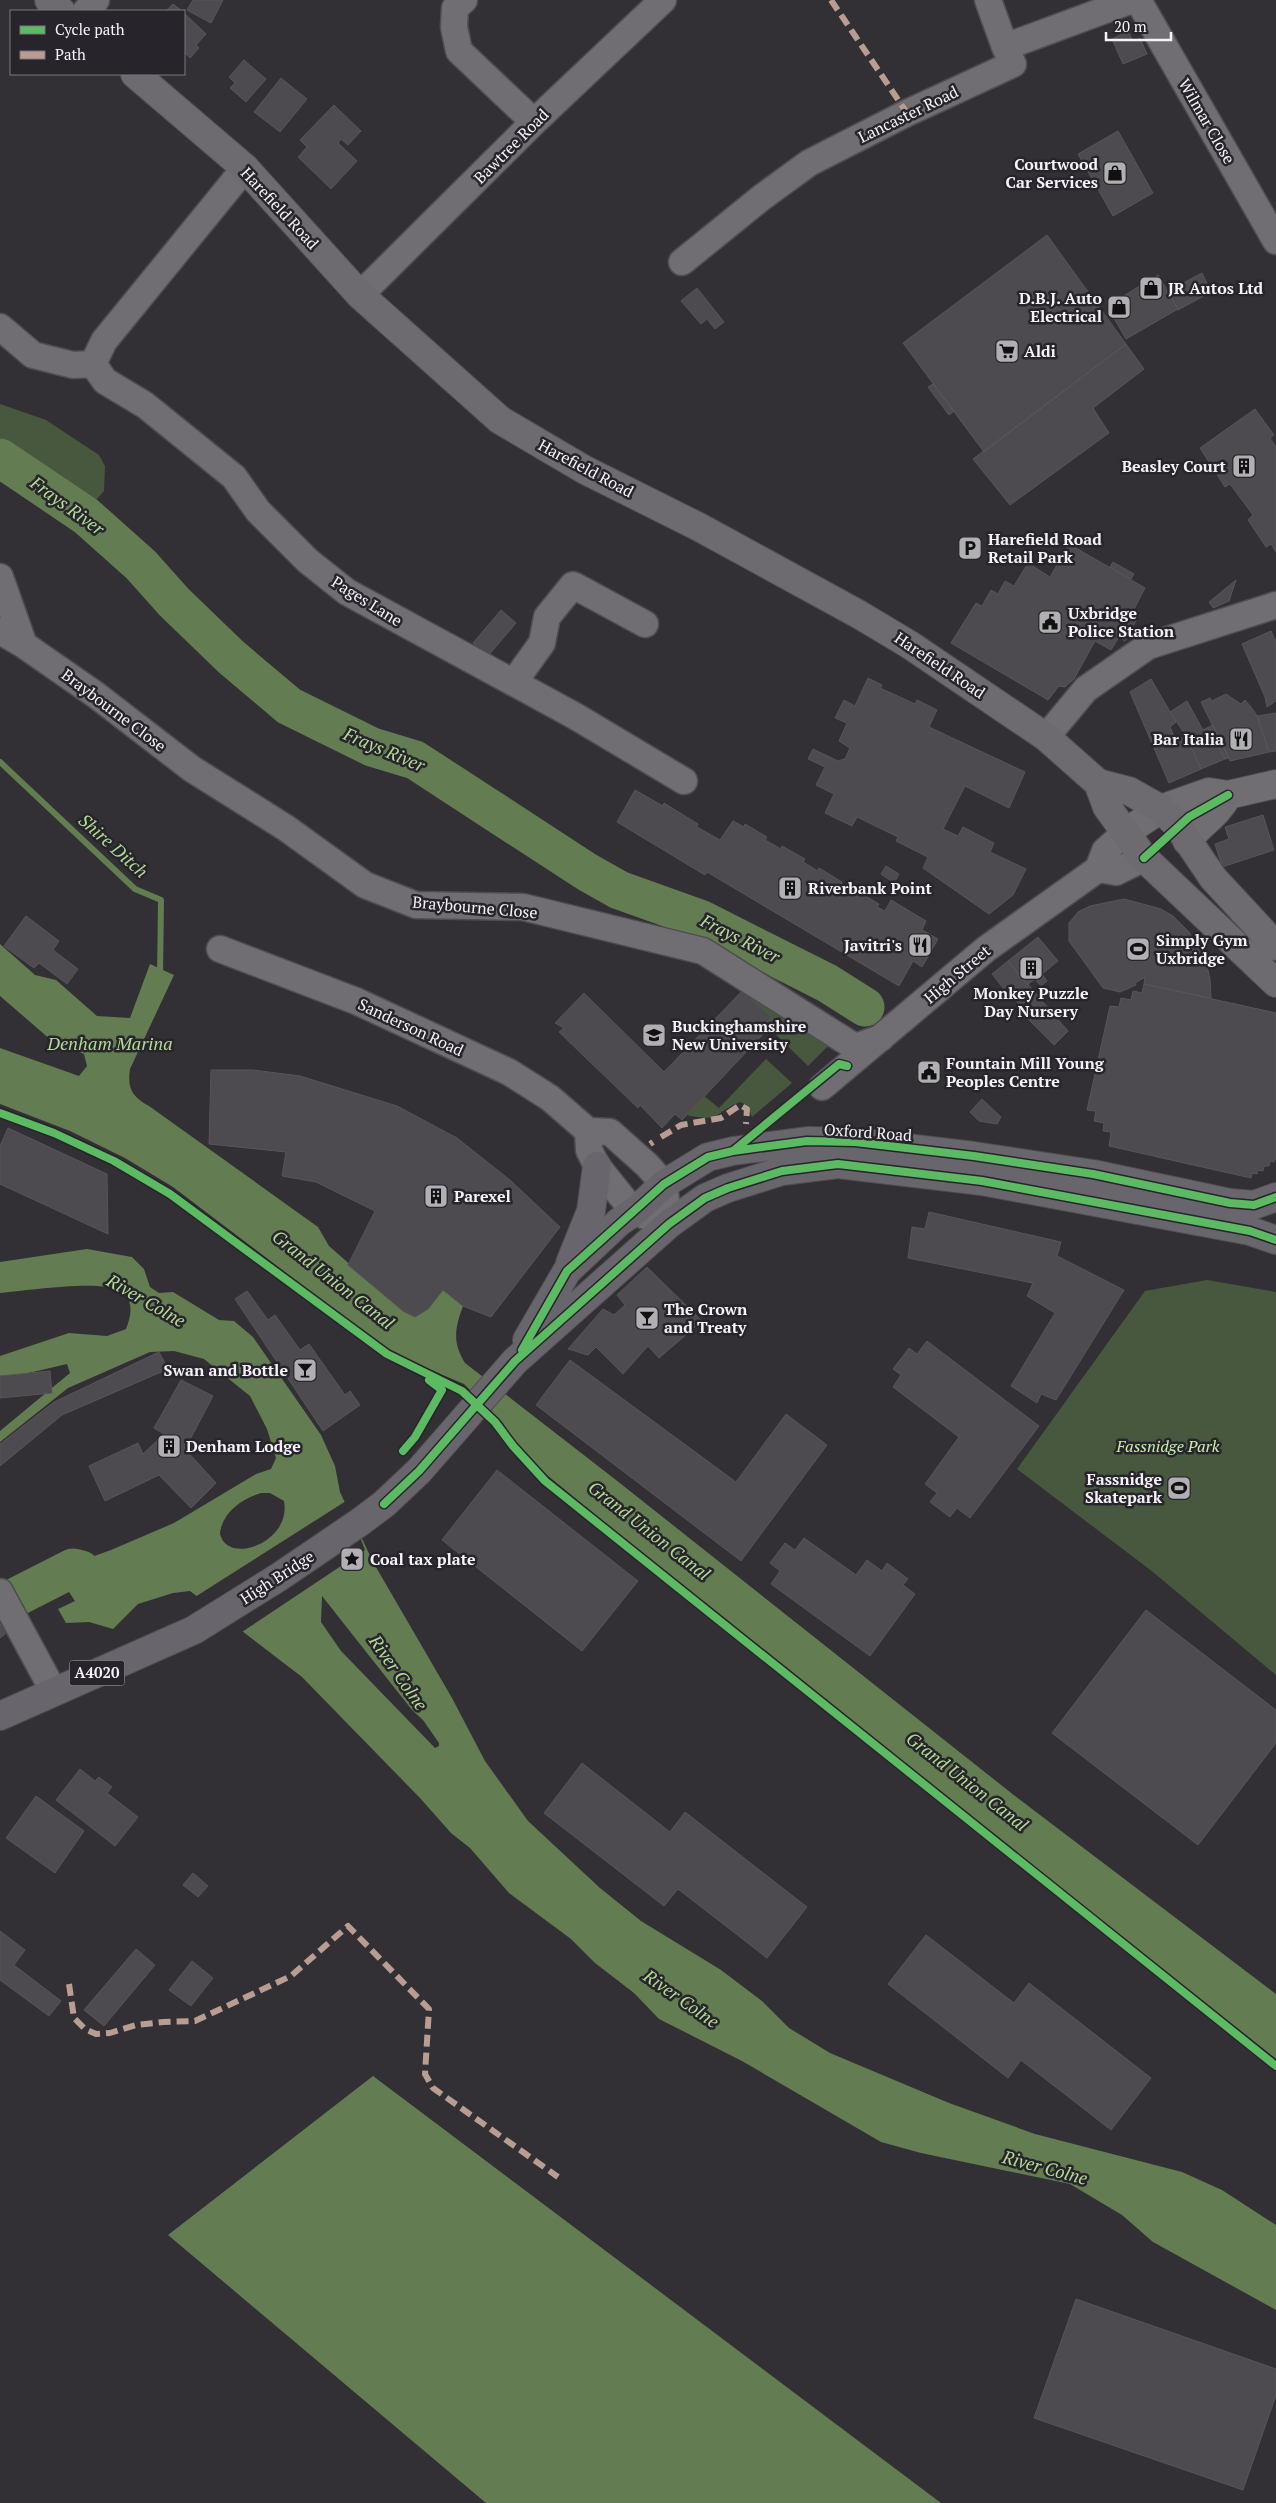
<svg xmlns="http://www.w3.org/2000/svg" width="1276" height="2503" viewBox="0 0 1276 2503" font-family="'PT Serif',serif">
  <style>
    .green { fill: #48583e }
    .water { fill: #637c52; fill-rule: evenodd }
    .pier { fill: #323034 }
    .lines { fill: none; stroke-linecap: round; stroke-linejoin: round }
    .stream { stroke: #637c52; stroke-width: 6 }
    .river { stroke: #637c52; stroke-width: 39 }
    .building { fill: #4d4b4f; stroke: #575559 }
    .minor-casing { stroke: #4f4d50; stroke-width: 29 }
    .tertiary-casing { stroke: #4f4d50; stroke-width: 30 }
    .secondary-casing { stroke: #4f4d50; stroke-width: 30 }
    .primary-casing { stroke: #4f4d50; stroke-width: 30 }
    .minor { stroke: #706e72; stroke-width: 26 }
    .tertiary { stroke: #706e72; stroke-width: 28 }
    .secondary { stroke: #6d6a70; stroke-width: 28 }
    .primary { stroke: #69656d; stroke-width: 28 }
    .quiet { stroke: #b99d93; stroke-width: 6; stroke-dasharray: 12 6; stroke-linecap: butt }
    .cycleway-casing { stroke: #28242c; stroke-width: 11 }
    .cycleway { stroke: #5cba63; stroke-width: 8 }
    .labels { text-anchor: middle; stroke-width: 5; stroke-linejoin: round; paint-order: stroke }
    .shield { fill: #28242c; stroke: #b8b5bb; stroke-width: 1 }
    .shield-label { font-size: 15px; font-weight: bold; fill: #f5f3f8 }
    .street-label { font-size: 16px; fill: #f5f3f8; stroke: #28242c }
    .poi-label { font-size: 16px; font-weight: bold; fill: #f5f3f8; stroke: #28242c; text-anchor: start }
    .park-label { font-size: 16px; font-style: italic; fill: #c6f0a8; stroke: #28242c }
    .water-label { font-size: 18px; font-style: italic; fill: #b2dc95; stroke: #28242c }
  </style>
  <rect width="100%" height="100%" fill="#323034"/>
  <!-- green -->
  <path class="green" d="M0,404l46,16 53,35 6,11 -1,25 -8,9 -36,5 -21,-12 -39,-42z
    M742,991l91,50 -25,25 -43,-42 7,-7z
    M766,1059l26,24 -40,34 -5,-12 -7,-3c-26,10 -18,21 -53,13l17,-19 15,12z
    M1207,1280l69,12v383l-123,-103 -136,-103 128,-178z"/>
  <!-- water -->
  <path class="water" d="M0,944l35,31 21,5 41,36 33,2 20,-54 24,11 -44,94c-3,19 2,28 19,37l169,121 11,19 74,65 12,6 13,-8 15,-19 20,16c-8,22 -11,36 2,57l151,117 399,316 261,198v65l-490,-389 -187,-152 -63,-52 -23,-26 -10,-17 -39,-39 -71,-30 -220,-167 -48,-29 -55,-27 -70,-27v-56l79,28 8,-10 -3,-12c-12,-4 -21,-12 -33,-14l-51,-44z
    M833,973l38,24 -12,19 -36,-24z
    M87,1249l45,8 12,12 6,18 9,6 14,-1 46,28 15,1 19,16 68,98 14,31 5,26 33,70 79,136 33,63 43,60 72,67 41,33 80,49 41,31 27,27 41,25 119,50 86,31 147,38 40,18 54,35v85l-123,-68 -31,-27 -52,-31 -149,-31 -40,-11 -139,-81 -83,-42 -25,-26 -39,-30 -24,-24 -62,-46 -39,-45 -19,-15 -31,-35 -118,-121 -112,-86 -17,2 -35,11 -25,25 -24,-7 -23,1 -8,-14 17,-8 -10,-15 -29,12 -10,-19 40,-25 20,5 25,-9 63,-27 82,-49 15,-5 5,-11 -9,-29 -17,-33 -46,-37 -30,-8 -24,1 -82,36 -68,54v-11l70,-58 -3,-9 -47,11 -20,1v-20l69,-23 38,3 19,-7c5,-13 9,-29 -6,-38 -19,-12 -96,0 -120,2v-31zM261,1493h9l14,8c8,41 -56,65 -64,33 2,-22 22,-35 41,-41zM322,1596l90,114 11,10 16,23v3l-4,2 -94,-97 -20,-29z
    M373,2076l568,427h-455l-318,-268z"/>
  <!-- pier -->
  <path class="pier" d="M346,1501l19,49 -123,82 -47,-35z"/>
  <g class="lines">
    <!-- stream -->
    <path class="stream" d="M0,762l135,127 26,11 -1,77"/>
    <!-- river -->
    <path class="river" d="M0,458l86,58 55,49 33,37 57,55 58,49 83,41 43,13 172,112 32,18 81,29 127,64 38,24
      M16,1597l57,-29 8,2"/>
  </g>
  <!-- building -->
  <path class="building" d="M193,0h30l-12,23 -24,-13z
    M173,4l9,7h-16z
    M184,13l22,21 -10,11 3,3 -9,10 -6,-6z
    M1128,31l5,11 7,-4 7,16 -24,10 -11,-25z
    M244,60l22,19 -20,23 -16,-14 5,-5 -6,-6z
    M281,78l26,21 -27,33 -26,-20z
    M334,105l27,26 -13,14 -7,-6 -3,4 19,18 -26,28 -33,-32 9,-10 -7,-7z
    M1118,131l35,62 -40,23 -35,-62z
    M1047,235l79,109 -142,108 -81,-109z
    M1202,273l9,19 -33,18 -10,-19z
    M1158,275l20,34 -52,30 -19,-33z
    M697,288l27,34 -9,7 -8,-10 -6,5 -20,-23z
    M1126,344l18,25 -51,39 16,25 -99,72 -37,-46z
    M933,384l21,27 -5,4 -21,-28z
    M1255,409l19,26 -4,3 6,9v105l-5,-8 -5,3 -18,-27 5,-5 -23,-31 -5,3 -25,-39z
    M1069,544l76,44 -13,25 6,4 -13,24 -6,-4 -8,13 -16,-9 -21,38 -9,8 -6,-1 -11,14 -97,-57 25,-40 6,3 9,-16 7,4 7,-13 9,5 14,-23 22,14z
    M1113,562l21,12 -3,5 -21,-12z
    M1236,580l-7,21 -16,7 -4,-6z
    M501,610l15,13 -28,33 -15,-13z
    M1271,631l5,11v59l-9,6 -2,-10 -23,-53z
    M868,678l14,7 -2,3 35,16 2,-4 20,10 -8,17 96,45 -16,36 -44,-22 -22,43 15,7 5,-9 31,16 -4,9 36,17 -13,26 -24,19 -66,-46 5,-11 -32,-16 2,-4 -41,-20 -5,9 -27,-13 9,-19 -18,-9 9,-18 -17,-8 5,-10 25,12 7,-2 5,-11 -11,-7 8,-18 -12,-5 9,-18 11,6z
    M1151,679l25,43 -6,5 6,14 10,-5 15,33 -32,14 -39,-91z
    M1226,694l15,10 4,-4 6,7 6,9 12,36 -39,9 -29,-59 9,-4 2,3z
    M1187,701l16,29 4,-2 4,3 14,28 -24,10 -15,-33 -16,-24z
    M1276,713v38l-7,1 -12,-36z
    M1213,725l16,33 -4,1 -14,-28 -4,-3z
    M635,790l28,16 1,-3 34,21 -1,3 23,13 13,-19 11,6 1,-3 22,13 -2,3 16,9 1,-3 23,13 -2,3 15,9 1,-3 23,14 -1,3 15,8 1,-2 22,13 -2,3 8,4 6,-11 35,21 -4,9 16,9 -16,28 -9,-6 -14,25 -192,-114 -2,3 -88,-53z
    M1263,815l11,35 -52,17 -7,-23 14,-5 -4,-12z
    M886,866l13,8 -5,9 -13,-9z
    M1124,899l37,10 12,7 16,16 16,26 5,21 1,19 -67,-14 1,-7 -10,6 1,2 -16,7 -17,-4 -34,-47v-18l9,-11 12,-6z
    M26,916l33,25 -6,9 25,19 -11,15 -28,-21 -5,5 -30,-22z
    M1038,937l20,24 -16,13 5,7 -6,5 -6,-7 -8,6 -19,-24z
    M1008,961l60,70 -14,14 -30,-30 8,-6 -6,-8 -6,5 -8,-11 4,-4 -1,-2 -7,5 -16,-20z
    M1144,984l132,29v145l-2,4 -4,-1 -1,5h-5l-1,5 -5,-1 -1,4 -5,-1 -1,5 -142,-32 2,-14 -8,-1 1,-8 -10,-2 2,-10 -9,-1 23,-104 9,1 2,-9 10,2 2,-9 9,2z
    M742,991l30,26 -7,7 4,4 -87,92 -7,-6 -13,14 -22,-23 -2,3 -79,-76 5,-4 -9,-5 29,-30 80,79z
    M211,1070h42l47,6 97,30 60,32 53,42 50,47 -69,90 -28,-11 -20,-16 -15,19 -13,8 -12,-6 -55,-46 27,-54 -59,-29 -34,-6 4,-24 -77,-8z
    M982,1099l19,18 -4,7 -18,-3 -9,-9z
    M8,1128l99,46 1,60 -108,-50v-38z
    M929,1212l132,30 -4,14 67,34 -68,110 -15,-6 -4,9 -26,-17 44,-73 -28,-17 6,-13 -125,-25 4,-31 13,2z
    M647,1267l55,54 -43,37 -11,-12 -25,28 -27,-27 -8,8 -20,-6 35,-40 11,6 11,-10 -8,-10z
    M247,1291l21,29 7,-5 25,35 9,-6 36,51 5,-4 10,14 -37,26 -88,-132z
    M927,1341l112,85 -69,92 -13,-10 -7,9 -20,-15 7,-9 -12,-9 34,-47 -66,-50 8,-12 -8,-6 16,-21 8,6z
    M159,1352l9,17 -106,46 -62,51v-22l54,-42z
    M570,1360l166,122 50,-68 41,31 -86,116 -205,-156z
    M50,1371l2,22 -52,5v-22z
    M181,1380l32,16 -28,53 31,34 -25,25 -32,-33 -54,26 -16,-35 49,-23 5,11 21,-20 -10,-6z
    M497,1470l141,111 -56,70 -140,-111z
    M804,1538l52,37 11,-15 15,11 5,-8 21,16 -5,6 12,9 -45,62 -99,-72 9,-13 -10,-8 15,-20 10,7z
    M1146,1610l130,100v33l-78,102 -146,-112z
    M0,1617l9,14 -9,7z
    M582,1763l88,69 15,-20 122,95 -40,51 -89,-69 -14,17 -120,-93z
    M80,1769l15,12 4,-4 13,10 -5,6 31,24 -23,29 -59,-46z
    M36,1796l48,35 -29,42 -49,-35z
    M193,1873l15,13 -10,11 -15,-12z
    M0,1931l25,19 -11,15 47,36 -12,15 -49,-36z
    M926,1935l88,68 15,-20 122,95 -40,52 -90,-70 -13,18 -120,-94z
    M136,1949l19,16 -51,61 -20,-16z
    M192,1961l21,17 -22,28 -22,-16z
    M1076,2299l200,70v26l-33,95 -209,-72z"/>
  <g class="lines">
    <!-- minor casing -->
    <g class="minor-casing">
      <path id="minor" d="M464,0l-9,8 -1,19 5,24 75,71
        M988,0l17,47
        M1138,0l138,241
        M86,11l10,-11
        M682,262l79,-64 48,-35 98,-50 106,-49 -8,-17 127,-47
        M360,295l174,-173 129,-122
        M0,327l33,28 40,10 20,-1
        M93,364l12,17 40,24 89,72 24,34 50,50 39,31 228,124 109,65
        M93,364l11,-23 141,-173
        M0,577l24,68
        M0,631l24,14 72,50 96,74 94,59 79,57 51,20 107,2 180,44 152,96 26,-9
        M514,682l28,-39 5,-26 26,-32 72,39
        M1046,737l40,-48 62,-43 128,-41
        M1098,869l18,3 28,-14
        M220,949l136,52 153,71 41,26 38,33
        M822,1087l164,-138 112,-80 7,-18 21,-19
        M588,1131l22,1 37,33 17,19 5,40 -35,-12 -37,-46 -8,-16z
        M0,1592l54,100"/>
    </g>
    <!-- tertiary casing -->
    <g class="tertiary-casing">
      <path id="tertiary" d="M1126,832l35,-23 48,-17 19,3 48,-11
        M1187,841c13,-17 31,-26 41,-46"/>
    </g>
    <!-- secondary casing -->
    <g class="secondary-casing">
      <path id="secondary" d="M49,0l12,11
        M135,74l110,94 115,127 140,125 85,50 114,57 161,88 50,30 136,92 52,46 31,8 32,18 17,17 35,52 63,68
        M1098,783l9,24 37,51 132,125"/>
    </g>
    <!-- primary casing -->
    <g class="primary-casing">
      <path id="primary" d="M570,1263l21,-52 6,-45
        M527,1340l40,-69 52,-49 15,-10 30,-28 44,-27 25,-6 74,-10 48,1 119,14 119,18 137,29 24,2 22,-8
        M0,1716l194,-86 85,-53 81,-55 24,-18 35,-33 96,-110 154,-137 36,-26 23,-10 54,-17 56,-7 144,17 268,50 26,9"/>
    </g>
    <!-- minor -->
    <use href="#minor" class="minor"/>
    <!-- tertiary -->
    <use href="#tertiary" class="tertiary"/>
    <!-- secondary -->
    <use href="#secondary" class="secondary"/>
    <!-- primary -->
    <use href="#primary" class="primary"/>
    <!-- quiet -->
    <path class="quiet" d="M831,0l76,113
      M661,1137l20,-12 40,-7 19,-13 7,4 -1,15
      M650,1144l3,-2
      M69,1984l5,34 11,11 11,5 14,-1 26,-8 27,-3 32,-1 96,-45 57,-50 81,83 -4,65 8,14 125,89"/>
    <!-- cycleway casing -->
    <g class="cycleway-casing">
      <path id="cycleway" d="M1144,858l45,-41 39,-22
        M0,1113l54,20 60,28 56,33 217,160 75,37 33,31 18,24 32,35 731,585
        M733,1151l106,-87 8,2
        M522,1350l45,-79 97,-87 44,-27 25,-6 74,-10 48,1 119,14 119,18 137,29 24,2 22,-8
        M403,1451l12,-14 27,-47 -13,-10
        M384,1504l35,-33 96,-110 154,-137 36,-26 23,-10 54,-17 56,-7 144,17 268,50 26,9"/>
    </g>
    <!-- cycleway -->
    <use href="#cycleway" class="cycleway"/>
  </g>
  <!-- icons -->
  <defs>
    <g id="shop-square" transform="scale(1.25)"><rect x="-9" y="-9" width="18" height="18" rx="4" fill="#b1afb3" stroke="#28242c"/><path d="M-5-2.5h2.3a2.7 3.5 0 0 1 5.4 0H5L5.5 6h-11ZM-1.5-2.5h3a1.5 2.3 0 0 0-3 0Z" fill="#111"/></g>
    <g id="supermarket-square" transform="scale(1.25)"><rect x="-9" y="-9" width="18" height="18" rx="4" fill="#b1afb3" stroke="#28242c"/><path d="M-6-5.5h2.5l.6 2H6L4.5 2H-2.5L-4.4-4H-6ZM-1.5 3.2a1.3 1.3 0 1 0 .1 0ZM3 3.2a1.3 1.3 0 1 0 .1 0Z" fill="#111"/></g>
    <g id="building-square" transform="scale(1.25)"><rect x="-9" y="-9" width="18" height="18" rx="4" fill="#b1afb3" stroke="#28242c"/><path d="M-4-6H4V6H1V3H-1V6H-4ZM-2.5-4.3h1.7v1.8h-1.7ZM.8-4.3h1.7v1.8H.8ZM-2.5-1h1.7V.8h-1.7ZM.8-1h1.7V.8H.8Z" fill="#111"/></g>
    <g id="parking-square" transform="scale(1.25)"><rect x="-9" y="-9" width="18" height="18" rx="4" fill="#b1afb3" stroke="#28242c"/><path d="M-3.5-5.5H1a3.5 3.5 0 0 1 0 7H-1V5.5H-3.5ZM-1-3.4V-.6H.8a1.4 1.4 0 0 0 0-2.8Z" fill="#111"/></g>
    <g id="civic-square" transform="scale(1.25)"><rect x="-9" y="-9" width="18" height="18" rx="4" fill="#b1afb3" stroke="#28242c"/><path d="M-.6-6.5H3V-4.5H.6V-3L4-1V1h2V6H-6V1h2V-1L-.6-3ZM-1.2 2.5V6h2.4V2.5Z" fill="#111"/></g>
    <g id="restaurant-square" transform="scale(1.25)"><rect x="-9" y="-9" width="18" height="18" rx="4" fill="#b1afb3" stroke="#28242c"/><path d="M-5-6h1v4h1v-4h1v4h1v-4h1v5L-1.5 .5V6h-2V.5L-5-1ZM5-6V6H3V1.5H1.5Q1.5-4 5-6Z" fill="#111"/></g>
    <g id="stadium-square" transform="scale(1.25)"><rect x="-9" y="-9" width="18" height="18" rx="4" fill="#b1afb3" stroke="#28242c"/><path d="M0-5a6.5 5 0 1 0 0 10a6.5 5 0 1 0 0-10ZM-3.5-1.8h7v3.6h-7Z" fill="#111"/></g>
    <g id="university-square" transform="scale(1.25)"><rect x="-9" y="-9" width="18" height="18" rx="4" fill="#b1afb3" stroke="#28242c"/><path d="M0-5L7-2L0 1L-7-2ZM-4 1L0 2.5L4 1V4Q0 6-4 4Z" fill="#111"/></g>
    <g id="bar-square" transform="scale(1.25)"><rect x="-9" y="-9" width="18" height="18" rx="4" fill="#b1afb3" stroke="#28242c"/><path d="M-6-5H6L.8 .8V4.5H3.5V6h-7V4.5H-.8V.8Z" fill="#111"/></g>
    <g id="sight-square" transform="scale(1.25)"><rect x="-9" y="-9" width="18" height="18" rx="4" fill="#b1afb3" stroke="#28242c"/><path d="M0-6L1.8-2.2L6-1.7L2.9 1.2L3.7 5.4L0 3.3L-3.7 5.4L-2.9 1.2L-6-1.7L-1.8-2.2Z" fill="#111"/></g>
  </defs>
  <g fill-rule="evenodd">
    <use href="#shop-square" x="1115" y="173"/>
    <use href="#shop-square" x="1151" y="288"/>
    <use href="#shop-square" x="1119" y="307"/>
    <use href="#supermarket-square" x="1007" y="351"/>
    <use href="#building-square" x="1244" y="466"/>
    <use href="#parking-square" x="970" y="548"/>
    <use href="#civic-square" x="1050" y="622"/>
    <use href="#restaurant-square" x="1241" y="739"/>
    <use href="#building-square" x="790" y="888"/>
    <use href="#restaurant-square" x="920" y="945"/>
    <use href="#stadium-square" x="1138" y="949"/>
    <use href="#building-square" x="1031" y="968"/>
    <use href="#university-square" x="654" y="1035"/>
    <use href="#civic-square" x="929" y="1072"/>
    <use href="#building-square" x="436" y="1196"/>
    <use href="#bar-square" x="647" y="1318"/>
    <use href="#bar-square" x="305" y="1370"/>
    <use href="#building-square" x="169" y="1446"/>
    <use href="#stadium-square" x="1179" y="1488"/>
    <use href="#sight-square" x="352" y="1559"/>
  </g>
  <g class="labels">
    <!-- shield labels -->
    <rect class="shield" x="69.5" y="1660.5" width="55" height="25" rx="4"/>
    <g class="shield-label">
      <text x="97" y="1678">A4020</text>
    </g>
    <!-- street labels -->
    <g class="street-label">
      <text transform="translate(908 114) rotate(-26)" y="6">Lancaster Road</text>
      <text transform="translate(1207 121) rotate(60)" y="6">Wilmar Close</text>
      <text transform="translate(511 146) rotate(-45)" y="6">Bawtree Road</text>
      <text transform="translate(280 208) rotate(47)" y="6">Harefield Road</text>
      <text transform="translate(586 468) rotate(28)" y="6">Harefield Road</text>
      <text transform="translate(367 601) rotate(32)" y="6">Pages Lane</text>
      <text transform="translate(940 665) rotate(34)" y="6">Harefield Road</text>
      <text transform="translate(114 710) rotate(37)" y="6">Braybourne Close</text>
      <text transform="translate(475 907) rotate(5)" y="6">Braybourne Close</text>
      <text transform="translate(957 974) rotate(-40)" y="6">High Street</text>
      <text transform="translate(411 1027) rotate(25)" y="6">Sanderson Road</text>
      <text transform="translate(868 1132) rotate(4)" y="6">Oxford Road</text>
      <text transform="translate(277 1577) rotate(-33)" y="6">High Bridge</text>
    </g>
    <!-- poi labels -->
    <g class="poi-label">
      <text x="1098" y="170" text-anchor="end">Courtwood<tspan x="1098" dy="18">Car Services</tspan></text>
      <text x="1168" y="294">JR Autos Ltd</text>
      <text x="1102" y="304" text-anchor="end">D.B.J. Auto<tspan x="1102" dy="18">Electrical</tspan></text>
      <text x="1024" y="357">Aldi</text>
      <text x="1226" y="472" text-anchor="end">Beasley Court</text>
      <text x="988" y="545">Harefield Road<tspan x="988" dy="18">Retail Park</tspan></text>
      <text x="1068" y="619">Uxbridge<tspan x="1068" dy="18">Police Station</tspan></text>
      <text x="1224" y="745" text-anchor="end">Bar Italia</text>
      <text x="808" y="894">Riverbank Point</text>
      <text x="1156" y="946">Simply Gym<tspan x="1156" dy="18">Uxbridge</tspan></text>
      <text x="902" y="951" text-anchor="end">Javitri's</text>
      <text x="1031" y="999" text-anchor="middle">Monkey Puzzle<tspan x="1031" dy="18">Day Nursery</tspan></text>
      <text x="672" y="1032">Buckinghamshire<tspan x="672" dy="18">New University</tspan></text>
      <text x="946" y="1069">Fountain Mill Young<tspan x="946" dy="18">Peoples Centre</tspan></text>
      <text x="454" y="1202">Parexel</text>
      <text x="664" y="1315">The Crown<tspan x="664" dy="18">and Treaty</tspan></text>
      <text x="288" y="1376" text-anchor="end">Swan and Bottle</text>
      <text x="186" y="1452">Denham Lodge</text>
      <text x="1162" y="1485" text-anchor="end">Fassnidge<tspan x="1162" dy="18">Skatepark</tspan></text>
      <text x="370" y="1565">Coal tax plate</text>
    </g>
    <!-- park labels -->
    <g class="park-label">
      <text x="1168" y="1452">Fassnidge Park</text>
    </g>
    <!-- water labels -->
    <g class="water-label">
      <text transform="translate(67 506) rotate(36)" y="6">Frays River</text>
      <text transform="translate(384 750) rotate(23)" y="6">Frays River</text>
      <text transform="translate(113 846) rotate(42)" y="6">Shire Ditch</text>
      <text transform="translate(740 939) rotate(27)" y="6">Frays River</text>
      <text x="110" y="1050">Denham Marina</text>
      <text transform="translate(333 1280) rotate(38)" y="6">Grand Union Canal</text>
      <text transform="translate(146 1301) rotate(30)" y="6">River Colne</text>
      <text transform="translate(649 1531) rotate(38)" y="6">Grand Union Canal</text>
      <text transform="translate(398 1673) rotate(55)" y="6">River Colne</text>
      <text transform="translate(967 1782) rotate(38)" y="6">Grand Union Canal</text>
      <text transform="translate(681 1999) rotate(35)" y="6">River Colne</text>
      <text transform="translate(1045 2168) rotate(15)" y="6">River Colne</text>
    </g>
  </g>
  <!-- legend -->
  <rect x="10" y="10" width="175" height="65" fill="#28242c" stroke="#7a777e"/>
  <rect x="20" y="26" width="25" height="8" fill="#5cba63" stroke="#7a777e"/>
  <text x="55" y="35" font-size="15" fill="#f5f3f8">Cycle path</text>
  <rect x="20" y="51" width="25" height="8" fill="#b99d93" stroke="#7a777e"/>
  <text x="55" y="60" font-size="15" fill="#f5f3f8">Path</text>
  <!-- scale -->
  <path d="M1106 32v8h65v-8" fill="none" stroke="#f5f3f8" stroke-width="2.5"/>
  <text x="1114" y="32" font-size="15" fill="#f5f3f8" stroke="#28242c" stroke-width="4" paint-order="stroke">20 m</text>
</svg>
